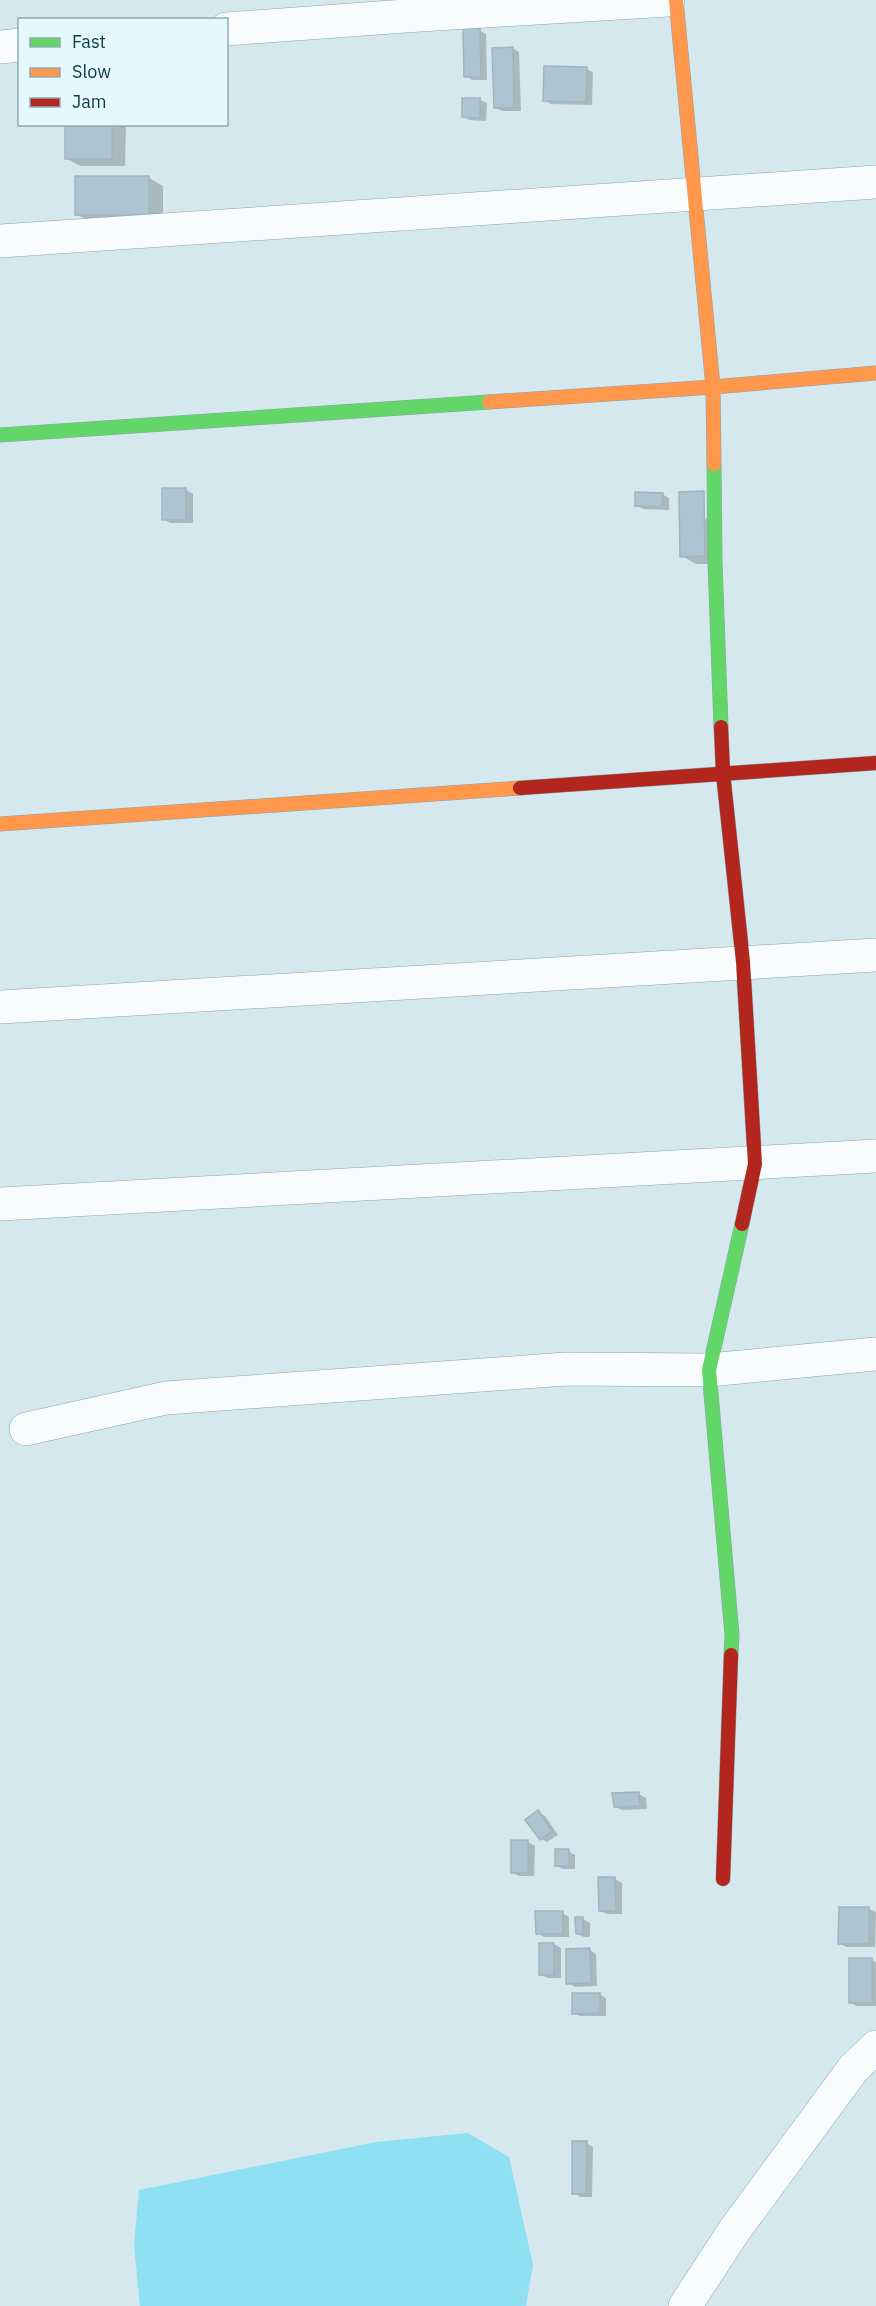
<svg xmlns="http://www.w3.org/2000/svg" width="876" height="2306" viewBox="0 0 876 2306" font-family="'IBM Plex Sans',sans-serif">
  <style>
    .water { fill: #90e0f4 }
    .shadow { fill: #0003 }
    .building { fill: #acc5d0; stroke: #9eb6c1; stroke-width: 1.5 }
    .lines { fill: none; stroke-linecap: round; stroke-linejoin: round }
    .street-casing { stroke: #86a6ae; stroke-width: 34 }
    .fast-casing { stroke: #86a6ae; stroke-width: 15 }
    .slow-casing { stroke: #86a6ae; stroke-width: 15 }
    .jam-casing { stroke: #86a6ae; stroke-width: 15 }
    .street { stroke: #f9fcfc; stroke-width: 33 }
    .fast { stroke: #63d668; stroke-width: 14 }
    .slow { stroke: #ff974d; stroke-width: 14 }
    .jam { stroke: #b3261e; stroke-width: 14 }
  </style>
  <rect width="100%" height="100%" fill="#d4e8ee"/>
  <!-- water -->
  <path class="water" d="M468,2133l41,24 24,108 -7,41h-386l-6,-61 5,-55 237,-48z"/>
  <!-- shadow -->
  <path class="shadow" d="M479,30l7,4 1,46h-15l-6,-4z
    M512,48l7,4 2,59h-19l-7,-4z
    M586,69l7,3 -1,33 -41,-1 -7,-4z
    M480,100l7,3 -1,18 -16,-1 -7,-3z
    M66,124h60l-1,42h-45l-14,-8z
    M149,178l14,8v37l-73,-1 -14,-8z
    M186,490l7,4v29h-23l-6,-4z
    M662,494l7,4v12l-26,-1 -7,-4z
    M718,501l1,63h-23l-14,-8z
    M639,1794l7,4 1,11 -25,1 -7,-3z
    M538,1812l7,4 13,19 -11,7 -6,-3z
    M512,1842h16l7,4 -1,30h-15l-7,-4z
    M568,1851l7,4v14h-12l-7,-3z
    M615,1879l7,4v31h-15l-7,-3z
    M869,1909l7,3 -1,35h-29l-6,-4z
    M562,1913l7,4v20h-25l-7,-4z
    M583,1919l7,4v14h-6l-7,-3z
    M554,1944l7,4v30h-14l-7,-4z
    M590,1950l6,4 1,32 -22,1 -7,-4z
    M871,1960l5,2v44h-19l-7,-4z
    M599,1994l7,4v18h-26l-6,-3z
    M586,2143l7,4 -1,50h-12l-6,-4z"/>
  <!-- building -->
  <path class="building" d="M463,28h17l1,49h-17z
    M513,47l1,61h-20l-2,-60z
    M544,66l43,1 -1,35 -43,-1z
    M462,98h18v20l-18,-1z
    M65,124h47v35h-47z
    M75,176h74v39h-74z
    M162,488h24v32h-24z
    M704,491l1,65 -25,1 -1,-65z
    M635,492l28,1 -1,14 -27,-1z
    M639,1792l1,14 -26,1 -2,-14z
    M538,1810l14,21 -12,9 -15,-20z
    M511,1840h17v33h-17z
    M555,1849h14v17h-14z
    M598,1877h17l1,34h-17z
    M839,1907h30v37h-31z
    M535,1911h28v23h-27z
    M575,1917h8v17h-7z
    M539,1943h15v32h-15z
    M590,1948l1,35 -25,1v-35z
    M849,1958h23v45h-23z
    M572,1993h28v20l-28,1z
    M572,2141h15l-1,53h-14z"/>
  <g class="lines">
    <!-- street casing -->
    <g class="street-casing">
      <path id="street" d="M226,29l193,-14 249,-15
        M0,47l20,-2
        M0,241l876,-59
        M0,1007l876,-52
        M0,1204l876,-48
        M26,1429l140,-31 400,-29 143,1 167,-16
        M685,2306l49,-75 119,-162 23,-22"/>
    </g>
    <!-- fast casing -->
    <g class="fast-casing">
      <path id="fast" d="M0,435l489,-33
        M714,464l1,98 6,165
        M731,1655l1,-20 -23,-265 33,-146"/>
    </g>
    <!-- slow casing -->
    <g class="slow-casing">
      <path id="slow" d="M676,0l37,387 1,77
        M489,402l224,-15 163,-14
        M0,824l520,-36"/>
    </g>
    <!-- jam casing -->
    <g class="jam-casing">
      <path id="jam" d="M721,727l2,46 20,189 12,202 -13,60
        M520,788l356,-25
        M723,1879l8,-224"/>
    </g>
    <!-- street -->
    <use href="#street" class="street"/>
    <!-- fast -->
    <use href="#fast" class="fast"/>
    <!-- slow -->
    <use href="#slow" class="slow"/>
    <!-- jam -->
    <use href="#jam" class="jam"/>
  </g>
  <!-- legend -->
  <rect x="18" y="18" width="210" height="108" fill="#e5f8fd" stroke="#8eacb3" stroke-width="1.5"/>
  <rect x="30" y="38" width="30" height="9" fill="#63d668" stroke="#8eacb3" stroke-width="1.5"/>
  <text x="72" y="48" font-size="18" fill="#0b3a44">Fast</text>
  <rect x="30" y="68" width="30" height="9" fill="#ff974d" stroke="#8eacb3" stroke-width="1.5"/>
  <text x="72" y="78" font-size="18" fill="#0b3a44">Slow</text>
  <rect x="30" y="98" width="30" height="9" fill="#b3261e" stroke="#8eacb3" stroke-width="1.5"/>
  <text x="72" y="108" font-size="18" fill="#0b3a44">Jam</text>
</svg>
